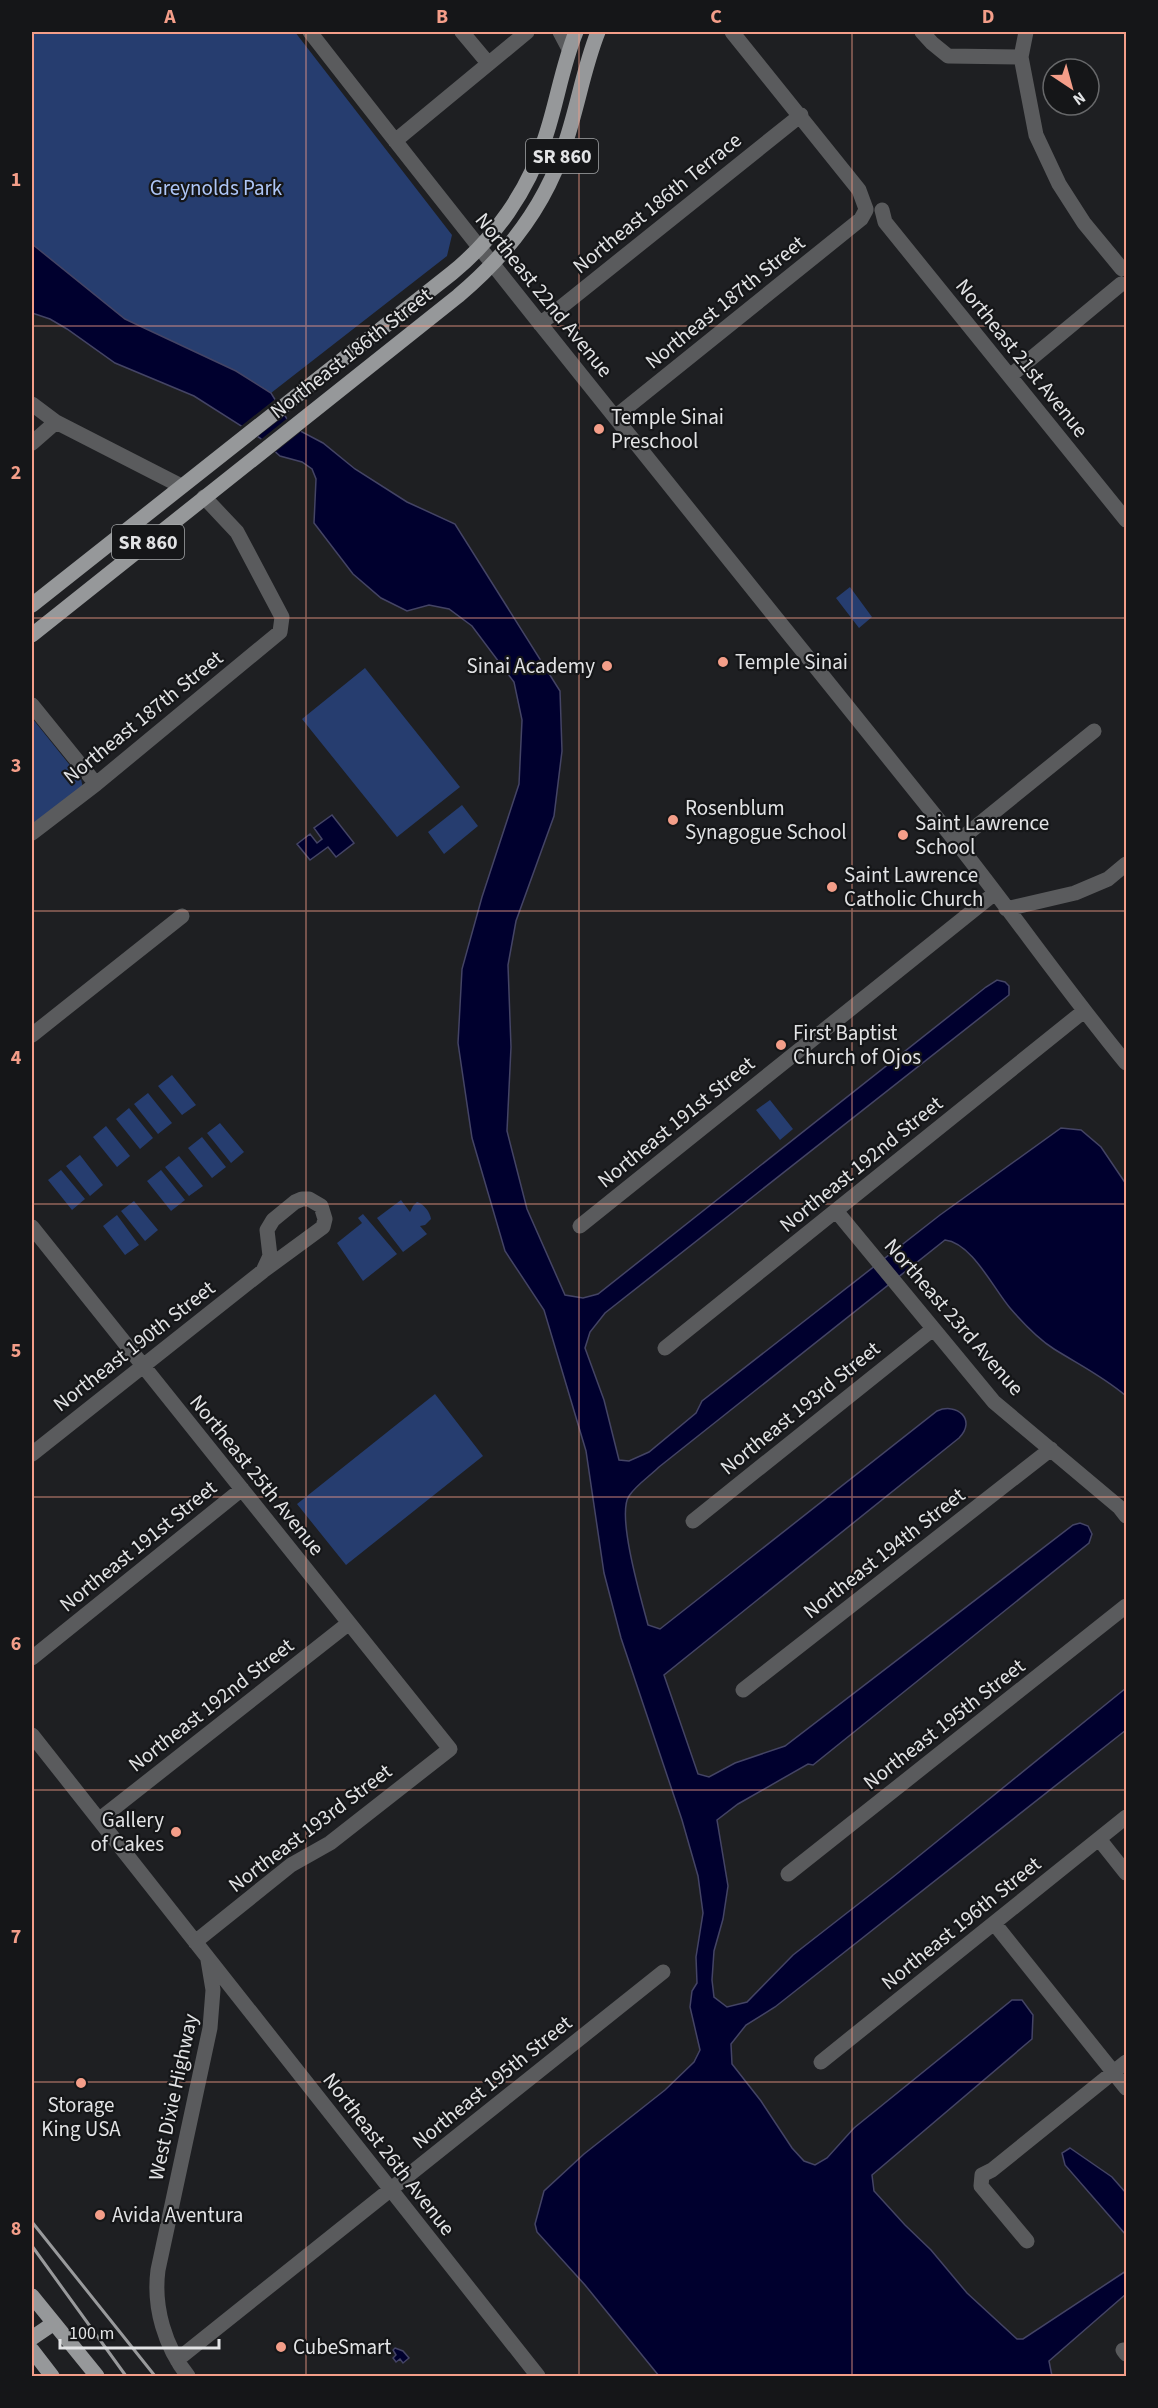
<svg xmlns="http://www.w3.org/2000/svg" width="1158" height="2408" viewBox="0 0 1158 2408" font-family="'Source Sans 3',sans-serif">
  <style>
    .green { fill: #263d6f }
    .water { fill: #00002e; stroke: #444465; stroke-width: 1.5 }
    .pier { fill: #1e1f22 }
    .lines { fill: none; stroke-linecap: round; stroke-linejoin: round }
    .minor { stroke: #5a5b5d; stroke-width: 15 }
    .major { stroke: #96989a; stroke-width: 15 }
    .rail { stroke: #999a9c; stroke-width: 3 }
    .grid { fill: none; stroke: #f49e89; stroke-width: 1.5; stroke-opacity: 0.55 }
    .poi-dot { fill: #f49e89; stroke: #151618; stroke-width: 2 }
    .labels { text-anchor: middle; stroke-width: 4.5; stroke-linejoin: round; paint-order: stroke }
    .shield { fill: #151618; stroke: #a4a6a8; stroke-width: 1.5 }
    .shield-label { font-size: 20px; font-weight: bold; fill: #e2e3e5 }
    .park-label { font-size: 21px; fill: #afc7f8; stroke: #151618 }
    .street-label { font-size: 21px; fill: #e2e3e5; stroke: #151618 }
    .poi-label { font-size: 21px; fill: #e2e3e5; stroke: #151618; text-anchor: start }
    .neatline { fill: none; stroke: #f49e89; stroke-width: 2 }
    .grid-label { font-size: 20px; text-anchor: middle; font-weight: bold; fill: #f49e89 }
  </style>
  <rect width="100%" height="100%" fill="#1e1f22"/>
  <!-- green -->
  <path class="green" d="M32,32h263l157,203 -5,21 -176,137 -35,-22 -111,-52 -93,-75z
    M850,587l22,30 -13,11 -23,-30z
    M365,668l95,119 -63,50 -95,-118z
    M32,718l49,61 2,9 -51,37z
    M462,805l16,21 -34,28 -16,-22z
    M172,1075l24,30 -14,10 -24,-29z
    M148,1093l24,30 -14,11 -24,-30z
    M770,1100l23,29 -13,11 -24,-30z
    M129,1108l24,30 -13,11 -24,-30z
    M220,1123l24,29 -13,11 -24,-30z
    M106,1126l24,30 -13,11 -24,-30z
    M202,1137l24,30 -14,11 -24,-30z
    M80,1155l23,30 -13,11 -24,-30z
    M179,1156l24,30 -14,10 -24,-29z
    M61,1170l24,29 -13,11 -24,-30z
    M161,1170l24,30 -14,11 -24,-30z
    M401,1200l9,12 3,-6 4,-4c7,2 13,10 14,17l-6,6 -5,1 7,8 -24,18 -26,-34z
    M134,1201l24,29 -13,11 -24,-30z
    M363,1214l34,40 -34,27 -26,-38 25,-20 -4,-5z
    M117,1215l22,30 -14,10 -22,-29z
    M435,1394l48,62 -137,109 -49,-61z"/>
  <!-- water -->
  <path class="water" d="M32,244l93,75 111,52 35,22 16,26 15,13 21,11 32,26 52,33 48,22 105,167 2,60 -8,65 -38,105 -8,44 3,82 -4,84 20,78 38,86 18,3 15,-4 388,-307 11,-7 8,2 4,4v9l-404,318 -15,19 -5,16 19,52 15,60 10,1 20,-9 47,-39 6,-12 238,-186 121,-87 20,2 20,17 25,37v212c-22,-19 -48,-32 -72,-47 -17,-11 -31,-26 -44,-41 -17,-20 -38,-65 -65,-68l-286,227c-9,9 -23,18 -30,29 -13,19 13,106 19,129l12,4 277,-218c20,-9 40,9 22,27l-295,237 34,99 11,3 26,-14 50,-17 288,-221 7,-2 8,3 4,8 -3,9 -276,222 -5,-1 -70,40 -21,16 11,66 -5,33 -9,32 -2,29 2,17 13,10 20,-5 46,-47 100,-78 233,-189v42l-351,277 -29,18 -15,19 1,20 29,37 31,47 12,13 11,4 12,-7 27,-30 158,-128h10l11,15 -1,24 -160,136 2,16 31,34 26,25 36,43 50,46h6l103,-68v23l-77,67 3,15h-393l-74,-91 -48,-53 -2,-8 9,-33 40,-37 81,-64 29,-28 6,-12 -10,-43 2,-16 5,-8 -1,-26 7,-44 -5,-37 -16,-56 -61,-182 -17,-65 -18,-122 -42,-141 -39,-59 -33,-113 -14,-95 4,-74 20,-72 37,-113 3,-64 -8,-38 -42,-56 -23,-17 -20,-4 -22,6 -26,-13 -28,-24 -39,-51 2,-44 -4,-10 -10,-7 -22,-6 -20,-18 -66,-42 -79,-33 -48,-34 -17,-10 -18,-6z
    M332,815l22,28 -18,14 -8,-10 -18,13 -13,-16 13,-10 7,9 5,-4 -8,-11z
    M1070,2148l42,29 14,16v42l-61,-70 -3,-12z
    M395,2348l8,3 6,7 -6,5 -3,-4 -4,3 -3,-4 3,-3 -3,-5z"/>
  <!-- pier -->
  <path class="pier" d="M278,397l9,17 -31,24 -16,-11z
    M289,417l14,13 -30,24 -14,-13z"/>
  <g class="lines">
    <!-- minor -->
    <path class="minor" d="M310,32c211,271 428,538 643,806 59,74 113,152 173,225
      M462,32l26,31
      M560,32l9,17
      M732,32l127,158 7,19
      M922,32l10,11 16,13 73,1
      M1026,32l-5,25 15,78 23,49 25,39 38,46
      M395,141l132,-109
      M882,210l3,12 241,298
      M540,324l261,-209
      M1010,376l111,-92
      M32,404l24,18 125,64
      M615,417l246,-198 5,-9
      M32,443l24,-21
      M32,705l64,79
      M32,833l64,-49 184,-152 2,-15 -45,-85 -33,-35
      M957,842l137,-111
      M1006,909l69,-16 33,-14 18,-15
      M32,1035l150,-119
      M837,1212l157,190 125,105 7,9
      M580,1226l415,-333
      M32,1227l418,522 -120,94 -39,22 -96,77
      M665,1348l419,-337
      M32,1454l231,-183 60,-44 2,-8 -4,-13 -12,-7h-7l-7,3 -22,18 -6,10 3,26 -7,15
      M693,1521l240,-192
      M32,1658l210,-169
      M743,1690l308,-241
      M32,1735l506,641
      M100,1819l249,-196
      M1099,1839l27,34
      M788,1874l338,-268
      M994,1923l132,165
      M821,2062l305,-245
      M1027,2241l-46,-55 1,-11 10,-5 134,-108
      M1123,2350l3,4
      M177,2360l486,-388
      M188,2376c-23,-29 -35,-69 -30,-106l52,-242 3,-38 -5,-30"/>
    <!-- major -->
    <path class="major" d="M32,605l420,-332c43,-35 76,-82 93,-135 12,-35 17,-72 31,-106
      M32,635l426,-339c50,-42 89,-92 108,-155 12,-36 18,-74 32,-109
      M32,2296l65,80
      M32,2338l22,-15
      M32,2350l20,26"/>
    <!-- rail -->
    <path class="rail" d="M32,2222l123,154
      M32,2246l94,130"/>
  </g>
  <!-- grid -->
  <path class="grid" d="M306,32v2344M579,32v2344M852,32v2344M32,326h1094M32,618h1094M32,911h1094M32,1204h1094M32,1497h1094M32,1790h1094M32,2082h1094"/>
  <!-- markers -->
  <g class="poi-dot">
    <circle cx="599" cy="429" r="6"/>
    <circle cx="723" cy="662" r="6"/>
    <circle cx="607" cy="666" r="6"/>
    <circle cx="673" cy="820" r="6"/>
    <circle cx="903" cy="835" r="6"/>
    <circle cx="832" cy="887" r="6"/>
    <circle cx="781" cy="1045" r="6"/>
    <circle cx="176" cy="1832" r="6"/>
    <circle cx="81" cy="2083" r="6"/>
    <circle cx="100" cy="2215" r="6"/>
    <circle cx="281" cy="2347" r="6"/>
  </g>
  <g class="labels">
    <!-- shield labels -->
    <g class="shield">
      <rect x="526" y="139" width="72" height="34" rx="4.5"/>
      <rect x="112" y="525" width="72" height="34" rx="4.5"/>
    </g>
    <g class="shield-label">
      <text x="562" y="163">SR 860</text>
      <text x="148" y="549">SR 860</text>
    </g>
    <!-- park labels -->
    <g class="park-label">
      <text x="216" y="195">Greynolds Park</text>
    </g>
    <!-- street labels -->
    <g class="street-label">
      <text transform="translate(657 203) rotate(-39)" y="7">Northeast 186th Terrace</text>
      <text transform="translate(544 295) rotate(51)" y="7">Northeast 22nd Avenue</text>
      <text transform="translate(725 302) rotate(-39)" y="7">Northeast 187th Street</text>
      <text transform="translate(351 353) rotate(-38)" y="7">Northeast 186th Street</text>
      <text transform="translate(1022 358) rotate(51)" y="7">Northeast 21st Avenue</text>
      <text transform="translate(143 717) rotate(-39)" y="7">Northeast 187th Street</text>
      <text transform="translate(676 1122) rotate(-39)" y="7">Northeast 191st Street</text>
      <text transform="translate(861 1164) rotate(-39)" y="7">Northeast 192nd Street</text>
      <text transform="translate(954 1317) rotate(49)" y="7">Northeast 23rd Avenue</text>
      <text transform="translate(134 1346) rotate(-38)" y="7">Northeast 190th Street</text>
      <text transform="translate(800 1408) rotate(-39)" y="7">Northeast 193rd Street</text>
      <text transform="translate(257 1475) rotate(51)" y="7">Northeast 25th Avenue</text>
      <text transform="translate(138 1546) rotate(-39)" y="7">Northeast 191st Street</text>
      <text transform="translate(884 1553) rotate(-38)" y="7">Northeast 194th Street</text>
      <text transform="translate(211 1705) rotate(-38)" y="7">Northeast 192nd Street</text>
      <text transform="translate(944 1724) rotate(-38)" y="7">Northeast 195th Street</text>
      <text transform="translate(310 1828) rotate(-37)" y="7">Northeast 193rd Street</text>
      <text transform="translate(961 1923) rotate(-39)" y="7">Northeast 196th Street</text>
      <text transform="translate(492 2082) rotate(-39)" y="7">Northeast 195th Street</text>
      <text transform="translate(173 2097) rotate(-78)" y="7">West Dixie Highway</text>
      <text transform="translate(389 2154) rotate(52)" y="7">Northeast 26th Avenue</text>
    </g>
    <!-- poi labels -->
    <g class="poi-label">
      <text x="611" y="424">Temple Sinai<tspan x="611" dy="24">Preschool</tspan></text>
      <text x="735" y="669">Temple Sinai</text>
      <text x="595" y="673" text-anchor="end">Sinai Academy</text>
      <text x="685" y="815">Rosenblum<tspan x="685" dy="24">Synagogue School</tspan></text>
      <text x="915" y="830">Saint Lawrence<tspan x="915" dy="24">School</tspan></text>
      <text x="844" y="882">Saint Lawrence<tspan x="844" dy="24">Catholic Church</tspan></text>
      <text x="793" y="1040">First Baptist<tspan x="793" dy="24">Church of Ojos</tspan></text>
      <text x="164" y="1827" text-anchor="end">Gallery<tspan x="164" dy="24">of Cakes</tspan></text>
      <text x="81" y="2112" text-anchor="middle">Storage<tspan x="81" dy="24">King USA</tspan></text>
      <text x="112" y="2222">Avida Aventura</text>
      <text x="293" y="2354">CubeSmart</text>
    </g>
  </g>
  <!-- border -->
  <rect width="1158" height="2408" fill="none" stroke="#151618" stroke-width="66"/>
  <!-- north arrow -->
  <g transform="translate(1071 87) rotate(144)"><circle r="28" fill="#151618" stroke="#67686a" stroke-width="1.5"/>
  <path d="M0-4.5L10 22L0 15L-10 22Z" fill="#f49e89"/>
  <text y="-9" font-size="16" font-weight="bold" text-anchor="middle" fill="#e2e3e5">N</text>
  </g>
  <!-- scale -->
  <path d="M60 2339v9h159v-9" fill="none" stroke="#e2e3e5" stroke-width="3"/>
  <text x="69" y="2339" font-size="18" fill="#e2e3e5" stroke="#151618" stroke-width="4.5" paint-order="stroke">100 m</text>
  <rect x="33" y="33" width="1092" height="2342" class="neatline"/>
  <g class="grid-label">
    <text x="170" y="23">A</text>
    <text x="442" y="23">B</text>
    <text x="716" y="23">C</text>
    <text x="988" y="23">D</text>
    <text x="16" y="186">1</text>
    <text x="16" y="479">2</text>
    <text x="16" y="772">3</text>
    <text x="16" y="1064">4</text>
    <text x="16" y="1357">5</text>
    <text x="16" y="1650">6</text>
    <text x="16" y="1943">7</text>
    <text x="16" y="2235">8</text>
  </g>
</svg>
